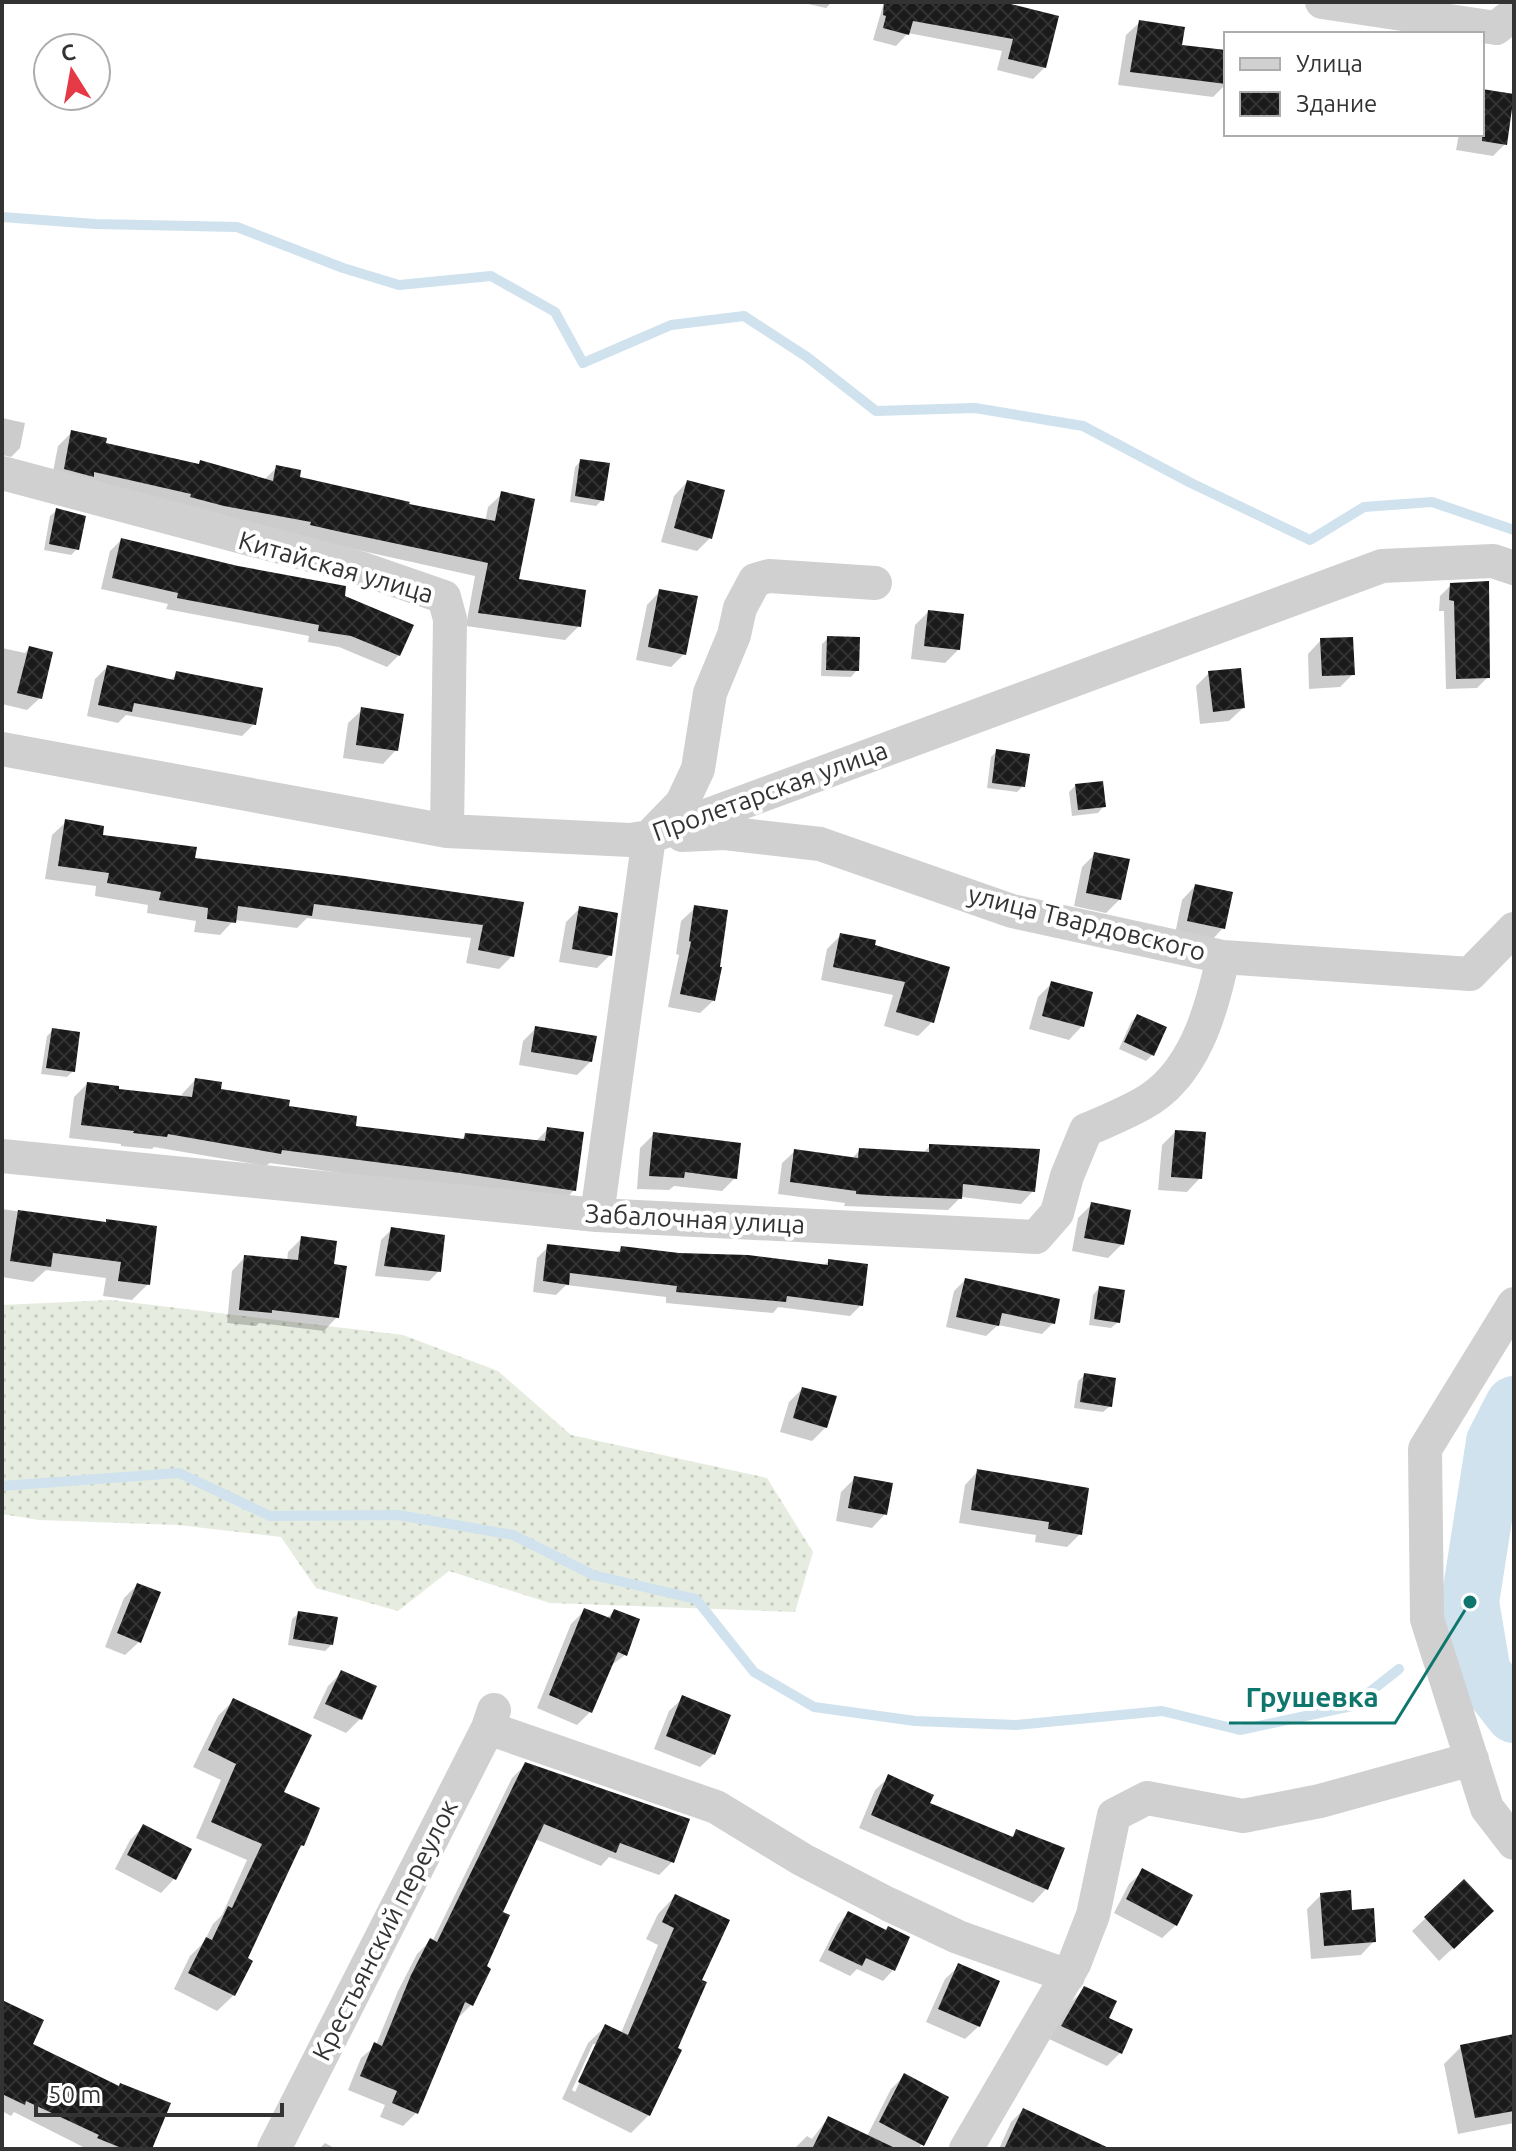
<svg xmlns="http://www.w3.org/2000/svg" width="1516" height="2151" viewBox="0 0 1516 2151" font-family="Ubuntu,sans-serif">
  <style>
    .grass { fill: url(#grass-dots) }
    .shadow { fill: #0003; fill-rule: evenodd }
    .lines { fill: none; stroke-linecap: round; stroke-linejoin: round }
    .stream { stroke: #cfe2ee; stroke-width: 10 }
    .river { stroke: #cfe2ee; stroke-width: 58 }
    .building { fill: url(#building-cross-hatch) }
    .minor { stroke: #d0d0d0; stroke-width: 34 }
    .labels { text-anchor: middle; stroke-width: 8; stroke-linejoin: round; paint-order: stroke }
    .street-label { font-size: 26px; fill: #333; stroke: #fff }
    .leader { fill: none; stroke: #0f766e; stroke-width: 3 }
    .callout-dot { fill: #0f766e; stroke: #fff; stroke-width: 3 }
    .callout-label { font-size: 28px; text-anchor: middle; font-weight: bold; fill: #0f766e; stroke: #fff; stroke-width: 8; stroke-linejoin: round; paint-order: stroke }
  </style>
  <defs>
    <pattern id="grass-dots" width="8" height="8" patternUnits="userSpaceOnUse" patternTransform="scale(2)"><rect width="8" height="8" fill="#e6ecdf"/><path d="M2 2h.1M6 6h.1" fill="none" stroke="#c6cbc0" stroke-width="1.8" stroke-linecap="round"/></pattern>
    <pattern id="building-cross-hatch" width="8" height="8" patternUnits="userSpaceOnUse" patternTransform="scale(2)"><rect width="8" height="8" fill="#1a1a1a"/><path d="M0 0l8 8M0 8l8-8" fill="none" stroke="#333"/></pattern>
  </defs>
  <rect width="100%" height="100%" fill="#fff"/>
  <!-- grass -->
  <path class="grass" d="M111,1300l292,35 95,36 73,64 196,43 46,74 -18,60 -245,-9 -101,-32 -51,40 -82,-23 -35,-51 -103,-12 -139,-5 -37,-6v-209z"/>
  <!-- shadow -->
  <path class="shadow" d="M799,2h33l-6,6z
    M884,2h106l55,65 -12,12 -36,-9 5,-19 -94,-18 -12,13 -23,-6z
    M1140,22l40,25 46,5v32l-13,13 -95,-12 8,-50z
    M1482,91l23,53 -12,12 -37,-6 3,-16h23z
    M2,418l23,5 -5,25 -9,9 -9,-2z
    M72,432l32,13 160,35 13,-13 20,11 110,28 78,16 3,-15 14,-13 14,87 63,45 -14,14 -99,-14 9,-50 -424,-94 7,-36z
    M581,461l21,39 -6,6 -26,-4 5,-35z
    M687,482l23,56 -13,13 -36,-9 13,-46z
    M57,510l20,39 -6,6 -27,-5 6,-34z
    M121,540l221,58 57,57 -12,12 -48,-20 -31,-5 1,-6 -143,-27 2,-5 -67,-15 9,-38z
    M1451,585l37,92 -11,11 -31,1 -2,-78h-5l1,-15z
    M660,591l24,63 -13,13 -35,-7 11,-55z
    M928,612l30,38 -13,13 -34,-4 4,-34z
    M828,638l29,32 -6,7 -30,-1 1,-32z
    M1321,640l32,34 -13,13 -31,2 -1,-35z
    M2,648l23,5 4,-5 11,50 -13,12 -25,-6z
    M107,667l63,14 7,-7 77,50 -12,12 -116,-21 -8,8 -31,-7 8,-37z
    M1209,673l34,35 -14,13 -29,3 -4,-38z
    M362,710l34,40 -13,14 -40,-6 5,-35z
    M997,751l26,35 -6,6 -30,-4 4,-31z
    M1075,786l29,20 -6,7 -26,3 -3,-24z
    M66,822l35,15 92,23 329,44 -10,52 -13,13 -33,-6 5,-25 -164,-20 -10,10 -63,-8 -14,15 -26,-3 2,-11 -49,-8 1,-8 -53,-9 1,-10 -51,-7 7,-44z
    M1095,854l25,45 -14,14 -32,-7 8,-39z
    M1195,886l28,42 -13,14 -35,-8 7,-34z
    M580,908l30,47 -13,13 -38,-6 7,-40z
    M695,908l19,92 -14,13 -32,-6 11,-52 -3,-1 5,-33z
    M841,935l107,33 -16,54 -14,14 -34,-10 9,-31 -72,-15 6,-31z
    M1052,983l30,43 -13,14 -40,-11 9,-32z
    M1137,1016l15,39 -6,6 -27,-12 12,-27z
    M536,1028l55,33 -14,14 -58,-10 4,-24z
    M53,1030l20,41 -6,6 -26,-3 6,-38z
    M195,1080l23,11 69,17 67,20 106,13 6,-6 69,7 13,-13 26,61 -13,14 -291,-41 -4,3 -112,-19 -2,2 -31,-3v-2l-52,-6 5,-41 13,-13 30,7 64,7 1,-4z
    M1175,1132l25,46 -13,14 -29,-2 4,-45z
    M653,1135l82,43 -13,13 -48,-5 -5,4 -32,-1 3,-41z
    M930,1146l103,45 -12,13 -60,-7 -13,13 -104,-4 1,-3 -67,-9 4,-31 13,-12 56,8 9,-9 62,4z
    M1092,1204l30,40 -14,14 -36,-7 6,-33z
    M2,1209l102,15 44,60 -16,16 -29,-4 3,-18 -60,-8 -13,12 -31,-5z
    M392,1229l47,42 -10,10 -54,-5 6,-36z
    M302,1238l29,28 6,51 -13,14 -65,-8 -3,3 -29,-3 5,-52 13,-14 42,4 1,-9z
    M548,1247l68,7 5,-6 202,18 6,-5 32,44 -11,11 -72,-9 -5,6 -107,-10v-6l-100,-12 -10,10 -23,-3 4,-34z
    M965,1280l88,43 -11,11 -44,-9 -12,11 -40,-9 8,-36z
    M1099,1288l19,34 -7,6 -22,-3 4,-30z
    M1085,1375l25,31 -7,6 -29,-4 4,-27z
    M802,1389l24,38 -14,14 -32,-9 9,-30z
    M978,1471l102,63 -13,13 -32,-5 1,-7 -77,-12 6,-38z
    M855,1478l30,36 -13,14 -36,-7 5,-29z
    M137,1585l2,57 -14,13 -20,-8 19,-49z
    M584,1611l22,8 8,-8 11,44 -16,12 -19,45 -13,13 -40,-17 34,-84z
    M299,1613l33,31 -7,7 -37,-6 4,-26z
    M341,1673l33,14 -14,32 -14,14 -33,-15 15,-32z
    M683,1698l31,56 -14,13 -46,-18 15,-38z
    M234,1700l48,94 21,51 -7,7 -51,107 -11,36 -17,16 -43,-22 16,-33 14,-14 9,-18 9,-9 25,-55 -51,-22 25,-58 -28,-13 25,-51z
    M526,1764l146,98 -13,13 -50,-18 -8,9 -66,-27 -35,74 -29,92 -13,13 -42,95 -13,13 -23,-9 5,-12 -37,-15 13,-32 15,-13 22,-54 19,-37 13,-13 2,1 80,-164z
    M889,1777l39,27 82,34 7,-6 45,17 -16,40 -13,14 -174,-75 16,-38z
    M143,1827l46,23 -15,29 -13,14 -46,-24 15,-29z
    M1143,1871l33,54 -14,13 -48,-25 15,-29z
    M1464,1882l14,43 -39,36 -27,-30z
    M1321,1895l29,17 24,29 -13,14 -50,4 -4,-50z
    M675,1896l24,85 -50,134 -18,18 -69,-34 26,-56 18,-17 15,7 37,-88 -12,-6 12,-25zM593,2044h5l-23,48 -3,-2z
    M848,1913l45,57 -10,11 -26,-12 -7,7 -31,-15 19,-37z
    M959,1966l20,60 -14,13 -39,-17 19,-43z
    M1085,1989l22,30 13,34 -13,13 -58,-27 22,-37z
    M2,2002l28,43 120,104h-63l-73,-37 -3,4 -9,-5z
    M1514,2037v86l-56,11 -14,-70 17,-17z
    M904,2076l18,68 -4,5h-26l-25,-13 24,-47z
    M1023,2110l74,39h-98l12,-27z
    M828,2118l21,31h-55l13,-13 5,3z
    M325,2143l11,6h-17z"/>
  <g class="lines">
    <!-- stream -->
    <path class="stream" d="M2,217l93,7 142,3 106,41 56,17 92,-9 64,36 28,51 88,-38 73,-9 63,41 69,54 99,-3 108,18 108,57 119,57 54,-33 68,-5 82,28
      M2,1486l177,-13 91,43 128,-1 115,20 80,40 103,24 58,73 60,35 101,14 101,4 146,-14 78,19 112,-24 47,-37"/>
    <!-- river -->
    <path class="river" d="M1514,1405l-19,37 -25,160 12,71 32,41"/>
  </g>
  <!-- building -->
  <path class="building" d="M884,2h119l56,14 -13,52 -38,-9 5,-20 -100,-18 -4,14 -26,-7 3,-12 -3,-1z
    M1139,20l46,7 -3,18 44,5v34l-96,-12z
    M1482,89l32,5 -7,51 -25,-4z
    M71,430l36,8 -1,5 93,21 1,-4 73,21 3,-16 25,5 -1,7 110,25 -1,2 86,17 6,-30 34,8 -16,80 67,11 -5,37 -103,-14 10,-50 -147,-31 -31,-7 1,-3 -87,-16 -34,-9 1,-3 -97,-22v5l-30,-8z
    M580,459l30,4 -6,38 -29,-5z
    M687,480l38,10 -13,49 -38,-11z
    M56,508l30,8 -7,34 -30,-6z
    M121,538l117,28 108,20 -1,10 69,29 -14,31 -49,-20 -33,-5 1,-6 -142,-27 1,-5 -66,-15z
    M1489,581l1,97 -34,1 -2,-78 -5,-1 1,-17z
    M659,589l39,7 -12,59 -38,-8z
    M928,610l36,4 -4,36 -36,-4z
    M827,636l33,1 -1,34 -33,-1z
    M1353,637l2,38 -33,1 -2,-38z
    M29,646l24,6 -11,47 -25,-6z
    M107,665l67,15 2,-9 87,17 -7,37 -122,-22 -2,9 -34,-7z
    M1241,668l4,40 -32,4 -5,-41z
    M361,707l43,7 -6,37 -42,-6z
    M996,749l34,5 -5,33 -33,-4z
    M1103,781l3,26 -28,3 -3,-26z
    M65,819l39,7 -1,9 94,12 -2,11 150,18 179,26 -10,55 -36,-7 5,-25 -169,-21 -2,12 -74,-10 -2,17 -29,-4 1,-11 -49,-8 2,-8 -54,-9 2,-10 -51,-7z
    M1094,852l36,7 -9,41 -35,-7z
    M1195,884l38,8 -8,37 -38,-8z
    M694,905l34,5 -8,57h2l-7,34 -35,-7 11,-52 -2,-1z
    M579,906l39,7 -6,43 -40,-7z
    M840,933l36,7 -1,5 75,22 -16,56 -38,-11 9,-30 -72,-15z
    M1051,981l42,11 -9,35 -42,-11z
    M1137,1014l30,13 -13,29 -30,-14z
    M535,1026l62,10 -5,26 -61,-10z
    M52,1028l28,4 -5,40 -29,-4z
    M195,1078l27,4 -1,7 69,11 -1,6 68,10 -1,10 108,13 1,-6 80,8 2,-14 37,5 -8,59 -116,-18 -178,-23 -1,4 -113,-20 -1,3 -34,-4 1,-2 -53,-6 6,-43 32,4v3l73,8z
    M1175,1130l31,2 -4,47 -31,-2z
    M653,1132l88,11 -4,36 -52,-7 -1,6 -35,-2z
    M929,1144l111,5 -5,43 -72,-8 -1,15 -76,-3 -30,-2v-3l-66,-9 4,-33 64,9 1,-10 70,4z
    M1091,1202l40,8 -7,35 -40,-7z
    M18,1210l88,12v-3l51,7 -7,59 -32,-4 3,-19 -68,-9 -2,14 -41,-6z
    M391,1227l54,8 -4,37 -57,-6z
    M301,1236l36,5 -3,23 13,2 -8,52 -67,-8v3l-33,-3 5,-55 54,5z
    M547,1244l73,8 1,-6 58,7 69,2 80,10v-6l40,5 -5,42 -76,-10 -1,6 -110,-10 1,-6 -107,-13 -1,12 -26,-4z
    M965,1278l95,21 -5,25 -53,-11 -3,13 -43,-9z
    M1099,1286l26,4 -5,33 -26,-4z
    M1084,1373l32,5 -4,29 -32,-5z
    M802,1387l35,9 -10,32 -34,-10z
    M977,1469l112,19 -7,47 -34,-6 1,-7 -78,-12z
    M854,1476l39,7 -6,32 -39,-7z
    M137,1583l24,9 -20,51 -24,-10z
    M584,1608l26,10 4,-9 26,10 -13,37 -9,-4 -26,61 -43,-18z
    M298,1611l40,6 -5,28 -40,-6z
    M341,1670l36,16 -15,34 -37,-16z
    M682,1695l49,20 -16,40 -49,-19z
    M233,1698l79,37 -28,57 36,16 -16,38 -3,-1 -53,113 5,3 -18,35 -47,-23 18,-36 6,3 16,-34 4,2 30,-64 -51,-22 25,-58 -28,-14z
    M525,1762l165,57 -16,44 -54,-20 -4,10 -72,-29 -41,88 7,3 -23,51 4,3 -18,37 -8,-4 -47,112 -26,-11 5,-12 -37,-15 14,-34 8,4 29,-71 19,-37 7,4z
    M888,1774l46,21 -4,8 83,34 3,-8 49,19 -17,42 -177,-75z
    M143,1824l49,25 -16,31 -49,-25z
    M1142,1868l51,27 -16,31 -51,-27z
    M1464,1879l30,32 -40,38 -30,-32z
    M1351,1890l1,20 22,-2 2,34 -52,4 -4,-53z
    M675,1894l55,26 -28,60 5,2 -29,66 4,2 -32,66 -72,-34 27,-58 23,11 46,-107 -12,-6z
    M848,1911l38,19 2,-4 22,11 -15,34 -29,-13 -4,8 -34,-16z
    M958,1963l42,18 -20,46 -42,-18z
    M1084,1986l33,15 -8,17 24,11 -11,25 -61,-28z
    M2,2000l42,20 -11,24 86,42 1,-3 51,20 -19,46h-28l-27,-11 2,-3 -73,-34 -1,4 -23,-11z
    M1514,2034v77l-39,7 -15,-73z
    M904,2073l45,24 -25,49 -45,-24z
    M1023,2108l88,41h-107z
    M828,2116l69,33h-85z"/>
  <g class="lines">
    <!-- minor -->
    <path class="minor" d="M1322,2l174,26 18,-14
      M2,473l361,96 81,28 6,22 -3,212
      M2,749l445,82 183,9 19,-3 733,-271 111,-5 21,7
      M682,835l43,-2 95,11 192,67 211,46 247,17 44,-45
      M2,1156l595,59 439,22 21,-24 10,-37 19,-46c19,-8 38,-16 56,-26 52,-28 70,-94 81,-147
      M597,1215l52,-378 33,-34 16,-34 12,-76 24,-58 6,-27 15,-28 14,-4 106,7
      M1514,1304l-89,145 2,170 60,189 27,35
      M488,1728l228,79 87,53 85,44 70,33 110,39
      M274,2149l214,-421 6,-18
      M966,2149l108,-185 19,-49 21,-100 33,-17 96,18 77,-15 152,-42"/>
  </g>
  <g class="labels">
    <!-- street labels -->
    <g class="street-label">
      <text transform="translate(336 567) rotate(16)" y="9">Китайская улица</text>
      <text transform="translate(770 791) rotate(-20)" y="9">Пролетарская улица</text>
      <text transform="translate(1087 923) rotate(14)" y="9">улица Твардовского</text>
      <text transform="translate(695 1219) rotate(3)" y="9">Забалочная улица</text>
      <text transform="translate(385 1930) rotate(-63)" y="9">Крестьянский переулок</text>
    </g>
  </g>
  <!-- callouts -->
  <path class="leader" d="M1470 1602L1395 1723H1229"/>
  <circle class="callout-dot" cx="1470" cy="1602" r="8"/>
  <g class="callout-label">
    <text x="1312" y="1707">Грушевка</text>
  </g>
  <!-- border -->
  <rect width="1516" height="2151" fill="none" stroke="#333333" stroke-width="8"/>
  <!-- legend -->
  <rect x="1224" y="32" width="260" height="104" fill="#ffffff" stroke="#adadad" stroke-width="2"/>
  <rect x="1240" y="58" width="40" height="12" fill="#d0d0d0" stroke="#adadad" stroke-width="2"/>
  <text x="1296" y="72" font-size="24" fill="#333333">Улица</text>
  <rect x="1240" y="92" width="40" height="24" fill="url(#building-cross-hatch)" stroke="#adadad" stroke-width="2"/>
  <text x="1296" y="112" font-size="24" fill="#333333">Здание</text>
  <!-- north arrow -->
  <g transform="translate(72 72) rotate(349)"><circle r="38" fill="#ffffff" stroke="#adadad" stroke-width="2"/>
  <path d="M0-6L14 30L0 20L-14 30Z" fill="#e63946"/>
  <text y="-12" font-size="22" font-weight="bold" text-anchor="middle" fill="#333333">С</text>
  </g>
  <!-- scale -->
  <path d="M36 2103v12h246v-12" fill="none" stroke="#333333" stroke-width="4"/>
  <text x="48" y="2103" font-size="24" fill="#333333" stroke="#ffffff" stroke-width="6" paint-order="stroke">50 m</text>
</svg>
